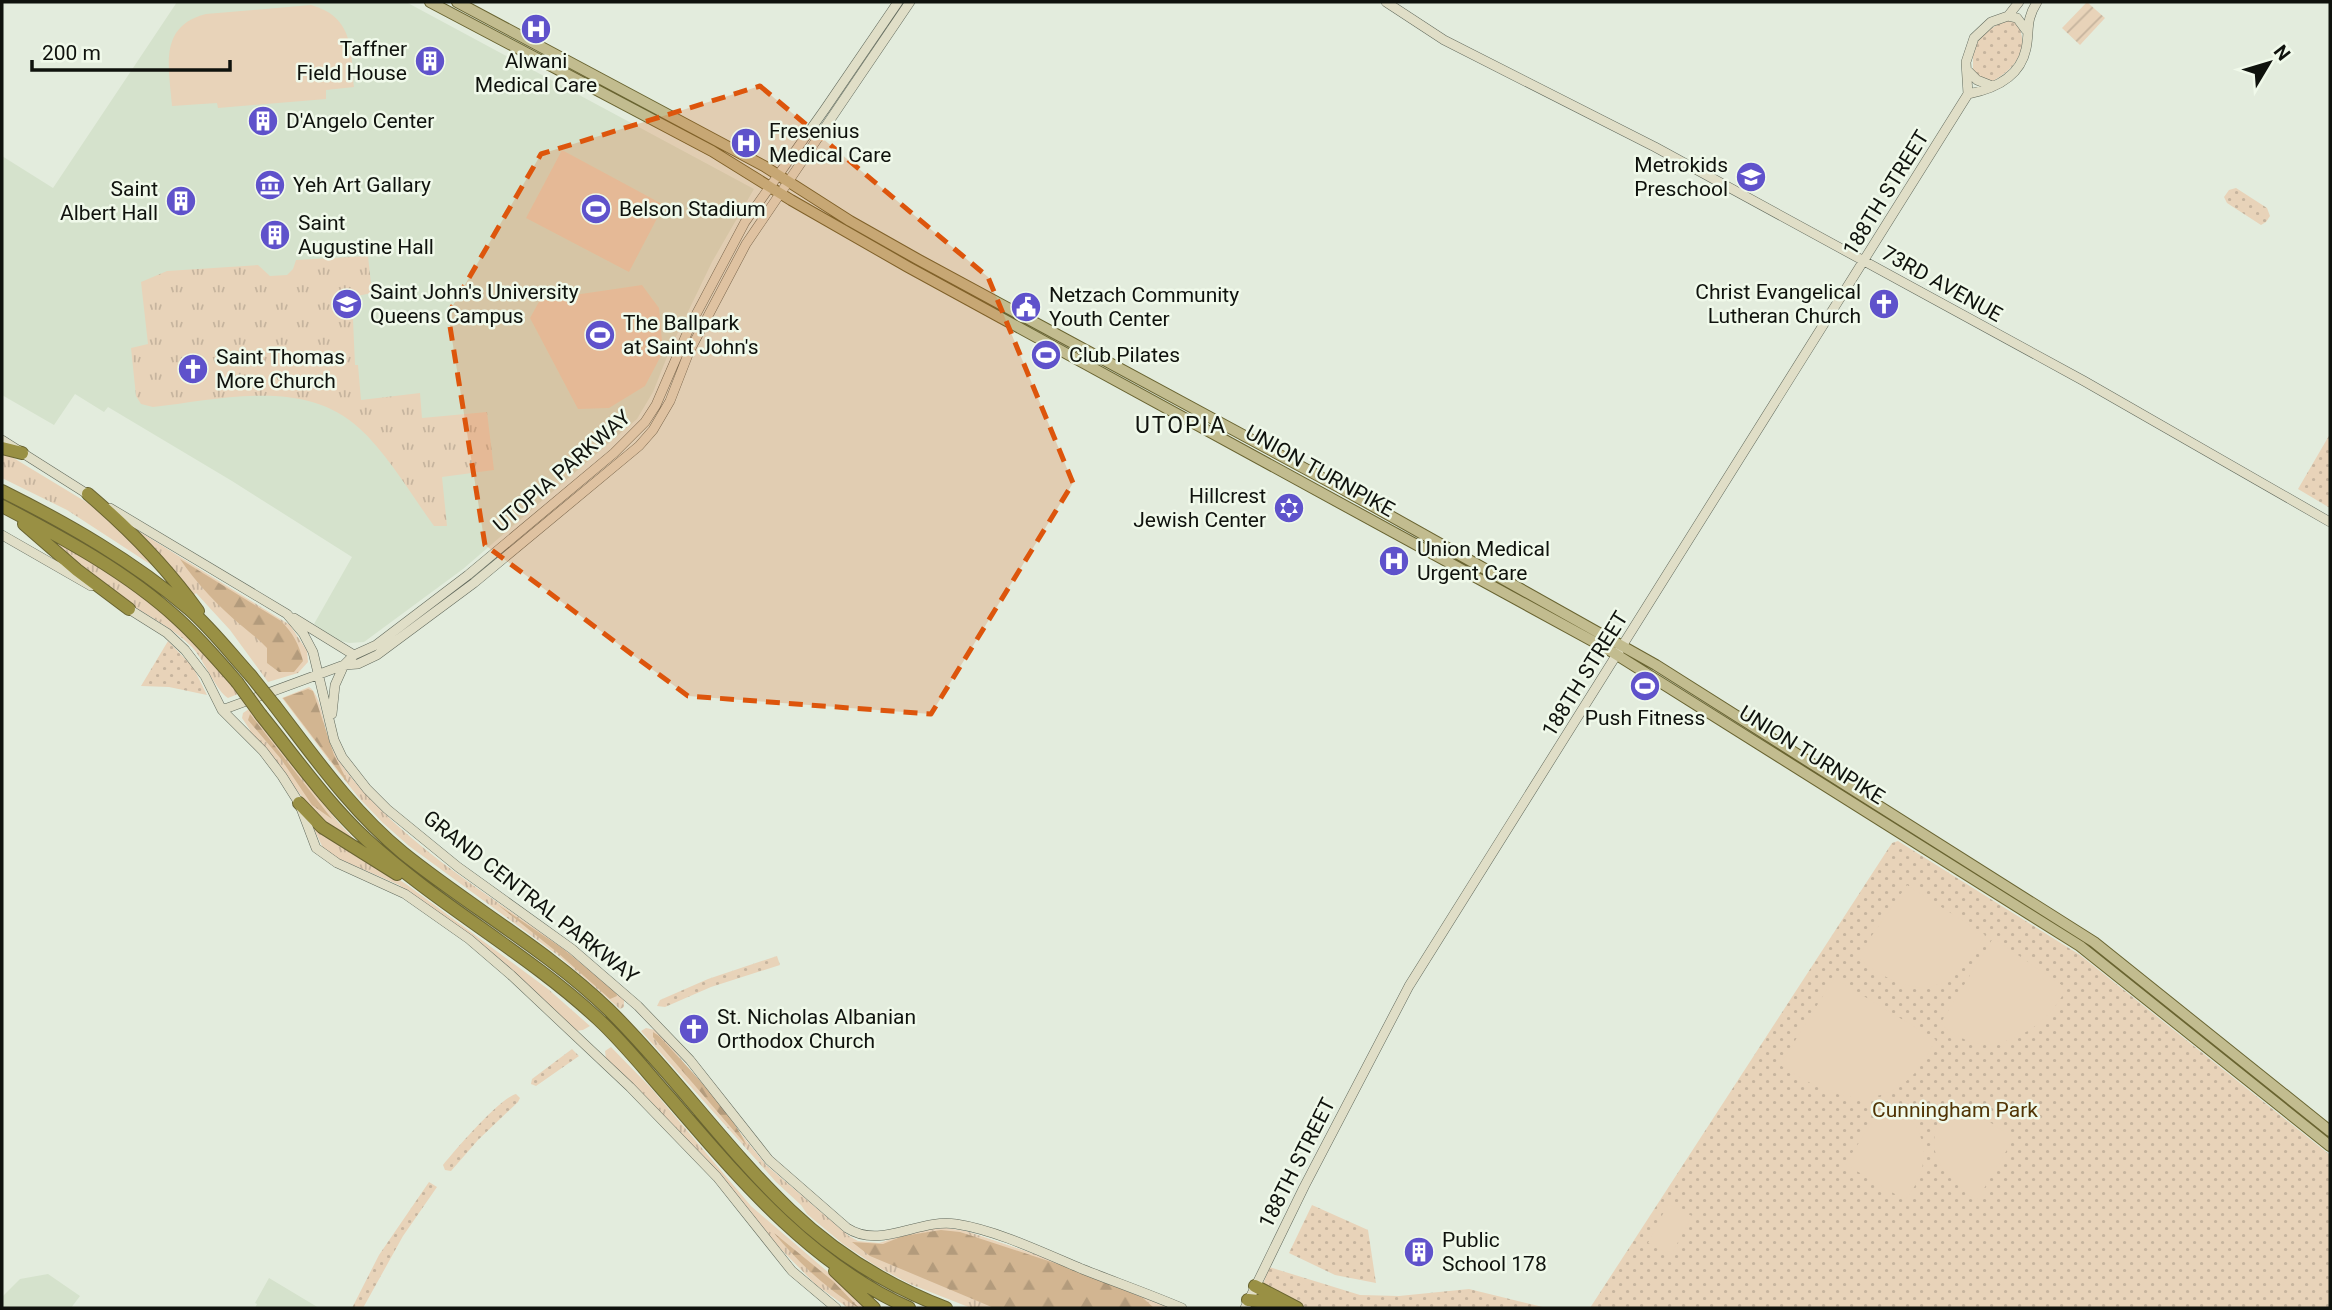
<svg xmlns="http://www.w3.org/2000/svg" width="2332" height="1310" viewBox="0 0 2332 1310" font-family="Roboto,sans-serif">
  <style>
    .built { fill: #d5e2cc }
    .grass { fill: url(#grass-tufts) }
    .forest { fill: url(#forest-firs) }
    .park { fill: url(#park-dots) }
    .garden { fill: url(#garden-furrows) }
    .pitch { fill: #e8d3b9 }
    .lines { fill: none; stroke-linecap: round; stroke-linejoin: round }
    .secondary-casing { stroke: #626a5d; stroke-width: 10 }
    .primary-casing { stroke: #696431; stroke-width: 12 }
    .highway-casing { stroke: #696431; stroke-width: 14 }
    .secondary { stroke: #e0dec7; stroke-width: 9 }
    .primary { stroke: #c2bc8f; stroke-width: 10 }
    .highway { stroke: #999044; stroke-width: 12 }
    .highway-bridge-casing { stroke: #696431; stroke-width: 14; stroke-linecap: butt }
    .highway-bridge { stroke: #999044; stroke-width: 12 }
    .marked { fill: #dd550c; fill-opacity: 0.2; stroke: #dd550c; stroke-width: 5; stroke-dasharray: 14 9; stroke-linejoin: round }
    .labels { text-anchor: middle; stroke-width: 5; stroke-linejoin: round; paint-order: stroke }
    .poi-label { font-size: 21px; fill: #0f120d; stroke: #f0f9ea; text-anchor: start }
    .street-label { font-size: 21px; fill: #0f120d; stroke: #f0f9ea }
    .park-label { font-size: 21px; fill: #513405; stroke: #f0f9ea }
    .neighbourhood-label { font-size: 23px; letter-spacing: 2px; fill: #0f120d; stroke: #f0f9ea }
  </style>
  <defs>
    <pattern id="grass-tufts" width="24" height="20" patternUnits="userSpaceOnUse" patternTransform="scale(1.75)"><rect width="24" height="20" fill="#e8d3b9"/><path d="M3 7l-1-3M5 7V3M7 7l1-3M15 17l-1-3M17 17v-4M19 17l1-3" fill="none" stroke="#c6b49e"/></pattern>
    <pattern id="forest-firs" width="22" height="20" patternUnits="userSpaceOnUse" patternTransform="scale(1.75)"><rect width="22" height="20" fill="#d2b591"/><path d="M5 1l3.5 6h-7zM16 11l3.5 6h-7z" fill="#b39b7c"/></pattern>
    <pattern id="park-dots" width="8" height="8" patternUnits="userSpaceOnUse" patternTransform="scale(1.75)"><rect width="8" height="8" fill="#e8d3b9"/><path d="M2 2h.1M6 6h.1" fill="none" stroke="#c6b49e" stroke-width="1.8" stroke-linecap="round"/></pattern>
    <pattern id="garden-furrows" width="10" height="10" patternUnits="userSpaceOnUse" patternTransform="scale(1.75)"><rect width="10" height="10" fill="#e8d3b9"/><path d="M-1 1l2-2M0 10L10 0M9 11l2-2" fill="none" stroke="#c6b49e"/></pattern>
  </defs>
  <rect width="100%" height="100%" fill="#e3ecdd"/>
  <!-- built -->
  <path class="built" d="M177,2h229l348,187 -42,73 -41,85 -18,45 -16,27 -174,150 -99,73 -15,1 -12,-3 -23,-16 38,-67 -120,-76 -124,-74 -4,5 -29,-18 -21,31 -52,-30v-239l51,32z
    M48,1274l32,22 -9,12h-69v-11l18,-18z
    M269,1278l50,30h-64l2,-4 -2,-1z"/>
  <!-- grass -->
  <path class="grass" d="M368,256l4,37 -20,4 3,68h3l3,35 59,-7 2,25 65,-6 7,58 -52,7 5,49h-13c-22,-30 -47,-73 -75,-98 -55,-51 -140,-28 -206,-21l-12,-3 -5,-8 -5,-48 17,-4 -7,-62 26,-11 91,-6 12,11 17,-1 6,-6 3,-9z
    M2,451l104,63 47,49v3l-86,-56 -65,-32z
    M124,522l166,103 17,26 1,11 -10,11 -30,9 -38,-52 -34,-37 -4,4z
    M51,539c53,30 103,61 146,105 15,16 30,31 41,50l-10,4c-11,-6 -24,-38 -36,-51 -22,-22 -50,-34 -75,-51 -24,-16 -45,-37 -67,-55z
    M309,687c12,7 15,40 20,54 10,25 29,45 47,64 74,76 172,122 248,194v8l-4,2 -61,-53 -150,-110 -26,-23 -24,-25 -24,-30 -53,-70z
    M249,709l89,113 18,19 -2,4c-46,-29 -68,-75 -105,-113l1,-2 -8,-12 1,-5z
    M313,827h5l88,57 142,105 42,37 -7,4 -8,1 -145,-124 -31,-22 -62,-27 -14,-10z
    M646,1028l9,2 14,14 97,121 83,71 9,5 21,2 41,-13 26,-2 20,3 104,35 99,42h-198l-61,-24 -34,-18 -33,-22 -36,-30 -6,-9 -25,-23 -135,-151z
    M611,1047l40,41 100,118 119,102h-22l-32,-23 -45,-46 -33,-43 -83,-89 -49,-48 -1,-8z"/>
  <!-- forest -->
  <path class="forest" d="M180,559l101,62c12,12 18,23 22,40l-9,11h-15l-12,-9v-15c-8,-9 -16,-14 -25,-22 -22,-18 -46,-43 -62,-67z
    M308,689l5,2 21,64 16,31 -67,-88z
    M250,714l82,105 -20,-14 -31,-46 -33,-39z
    M497,904l65,44 54,44 1,4 -7,3 -52,-46z
    M653,1032l6,4c27,30 72,74 88,110l-94,-109z
    M941,1230l19,2 122,40 61,26 11,10h-160l-124,-52 -18,-14 31,2 20,-8z
    M774,1233l59,48 26,27c-33,-19 -61,-46 -85,-75z"/>
  <!-- park -->
  <path class="park" d="M2007,19l10,4c14,25 -1,45 -24,58l-13,-2 -7,-10v-14l7,-20z
    M2236,188l31,20 3,8 -4,6 -5,3 -34,-22 -3,-6 5,-7z
    M2330,434v74l-32,-19z
    M168,641l25,26 14,28 -38,-8 -28,-1z
    M1898,841l182,114 250,200v153h-740l302,-465z
    M777,956l3,9 -69,22 -46,20 -8,-1 3,-6 48,-21z
    M572,1049l7,7 -43,30 -5,-2 1,-5z
    M516,1094l4,4 -2,4 -40,38 -27,31 -6,-1 -2,-5c12,-15 57,-67 73,-71z
    M429,1182l8,5 -34,49 -40,72h-11l27,-53z
    M1312,1205l56,25 8,53 -41,-8 -46,-22z
    M1269,1267l91,28 39,1 70,-7 78,19h-292z"/>
  <!-- garden -->
  <path class="garden" d="M2087,2l18,16 -25,27 -18,-17z"/>
  <!-- pitch -->
  <path class="pitch" d="M311,5c43,12 40,45 43,82l-28,3v9l-108,9 -1,-5 -45,3c-3,-39 -14,-80 34,-92z
    M562,150l102,55 -35,67 -103,-54z
    M642,285l17,23 4,44 -18,34 -36,22 -31,1 -48,-91 10,-18z
    M1907,885l78,50c-34,65 -74,66 -128,22z
    M1993,938l73,50c-13,31 -52,60 -87,56 -13,-1 -28,-13 -39,-20z
    M1834,978l102,62c-8,12 -14,27 -24,36 -43,41 -90,16 -132,-11z
    M1953,1098l61,40 -38,64c-41,-36 -58,-55 -23,-104z
    M1886,1101c43,22 49,63 19,99l-60,-36z
    M1668,1204l24,12 -21,39 -23,-12z"/>
  <g class="lines">
    <!-- secondary casing -->
    <g class="secondary-casing">
      <path id="secondary" d="M1386,2l58,38 211,107 429,234 246,141
        M2008,16l9,2 9,12
        M1967,70l10,10 15,6
        M1968,94c26,-5 52,-17 58,-45 4,-19 -1,-28 11,-47
        M2,440l90,57
        M110,508l177,106 16,19 10,19 21,88 8,17 25,32 20,20 71,58 114,82 66,57 52,54 79,100 78,68c34,22 72,-10 109,-4 40,6 88,29 126,45 33,13 67,25 100,39
        M2,535l89,51
        M124,606l43,27 18,17 20,26 17,34 41,41 19,25 17,27 17,45 21,15 68,31 64,45 42,36 119,112 87,90 75,94 44,37
        M294,618l60,37
        M222,710l122,-45 14,-1 19,-9 97,-72 165,-137 14,-16 17,-29 19,-49 57,-108 164,-242
        M332,714l3,-29 9,-20 10,-10 22,-10 92,-70 146,-122 31,-31 11,-17 35,-81 54,-102 80,-113 73,-107
        M1245,1308l59,-121 105,-201 559,-892 -2,-32 8,-24 17,-16 17,-6 11,-14"/>
    </g>
    <!-- primary casing -->
    <g class="primary-casing">
      <path id="primary" d="M430,2l282,149 79,49 117,67 701,383 471,296 250,200
        M457,2l307,164 86,55 69,39 420,227 317,178 438,277 236,189"/>
    </g>
    <!-- highway casing -->
    <g class="highway-casing">
      <path id="highway" d="M2,448l20,5
        M2,491c66,33 131,70 187,118 23,20 42,45 62,67
        M88,494c40,34 79,74 110,117
        M2,506c61,32 125,66 176,113 22,20 40,41 59,63
        M24,524l53,46 52,39
        M275,706c40,52 77,105 128,147 67,54 144,97 206,157 64,63 116,138 181,200 45,43 98,76 156,98
        M261,715c34,42 66,88 106,125 72,66 159,112 231,179 26,24 47,51 71,78 70,81 140,166 240,211
        M299,803l23,24 75,47
        M835,1271l39,37
        M1255,1286l42,22
        M1248,1300l20,2 13,6"/>
    </g>
    <!-- secondary -->
    <use href="#secondary" class="secondary"/>
    <!-- primary -->
    <use href="#primary" class="primary"/>
    <!-- highway -->
    <use href="#highway" class="highway"/>
    <!-- highway-bridge casing -->
    <g class="highway-bridge-casing">
      <path id="highway-bridge" d="M251,676l24,30
        M237,682l24,33"/>
    </g>
    <!-- highway-bridge -->
    <use href="#highway-bridge" class="highway-bridge"/>
  </g>
  <!-- marked area -->
  <path class="marked" d="M760,86l228,191 85,206 -142,231 -243,-18 -203,-151 -37,-231 93,-160z"/>
  <!-- icons -->
  <defs>
    <g id="hospital-disc" transform="scale(1.575)"><circle r="9.5" fill="#5f52cb" stroke="#f0f9ea"/><path d="M-5-5h3v3.5h4V-5h3V5h-3V1.5h-4V5h-3Z" fill="#fff"/></g>
    <g id="building-disc" transform="scale(1.575)"><circle r="9.5" fill="#5f52cb" stroke="#f0f9ea"/><path d="M-4-6H4V6H1V3H-1V6H-4ZM-2.5-4.3h1.7v1.8h-1.7ZM.8-4.3h1.7v1.8H.8ZM-2.5-1h1.7V.8h-1.7ZM.8-1h1.7V.8H.8Z" fill="#fff"/></g>
    <g id="school-disc" transform="scale(1.575)"><circle r="9.5" fill="#5f52cb" stroke="#f0f9ea"/><path d="M0-5L7-2L0 1L-7-2ZM-4 1L0 2.5L4 1V4Q0 6-4 4Z" fill="#fff"/></g>
    <g id="museum-disc" transform="scale(1.575)"><circle r="9.5" fill="#5f52cb" stroke="#f0f9ea"/><path d="M0-6L6-3V-2H-6V-3ZM-5-1h2V3h-2ZM-1-1h2V3h-2ZM3-1h2V3H3ZM-6 4H6V6H-6Z" fill="#fff"/></g>
    <g id="stadium-disc" transform="scale(1.575)"><circle r="9.5" fill="#5f52cb" stroke="#f0f9ea"/><path d="M0-5a6.5 5 0 1 0 0 10a6.5 5 0 1 0 0-10ZM-3.5-1.8h7v3.6h-7Z" fill="#fff"/></g>
    <g id="university-disc" transform="scale(1.575)"><circle r="9.5" fill="#5f52cb" stroke="#f0f9ea"/><path d="M0-5L7-2L0 1L-7-2ZM-4 1L0 2.5L4 1V4Q0 6-4 4Z" fill="#fff"/></g>
    <g id="church-disc" transform="scale(1.575)"><circle r="9.5" fill="#5f52cb" stroke="#f0f9ea"/><path d="M-1.2-6h2.4v3.5h3.3v2.4h-3.3V6h-2.4V-.1h-3.3v-2.4h3.3Z" fill="#fff"/></g>
    <g id="civic-disc" transform="scale(1.575)"><circle r="9.5" fill="#5f52cb" stroke="#f0f9ea"/><path d="M-.6-6.5H3V-4.5H.6V-3L4-1V1h2V6H-6V1h2V-1L-.6-3ZM-1.2 2.5V6h2.4V2.5Z" fill="#fff"/></g>
    <g id="synagogue-disc" transform="scale(1.575)"><circle r="9.5" fill="#5f52cb" stroke="#f0f9ea"/><path d="M0-6.5L5.6 3.2H-5.6ZM0 6.5L5.6-3.2H-5.6Z" fill="#fff"/></g>
  </defs>
  <g fill-rule="evenodd">
    <use href="#hospital-disc" x="536" y="29"/>
    <use href="#building-disc" x="430" y="61"/>
    <use href="#building-disc" x="263" y="121"/>
    <use href="#hospital-disc" x="746" y="143"/>
    <use href="#school-disc" x="1751" y="177"/>
    <use href="#museum-disc" x="270" y="185"/>
    <use href="#building-disc" x="181" y="201"/>
    <use href="#stadium-disc" x="596" y="209"/>
    <use href="#building-disc" x="275" y="235"/>
    <use href="#university-disc" x="347" y="304"/>
    <use href="#church-disc" x="1884" y="304"/>
    <use href="#civic-disc" x="1026" y="307"/>
    <use href="#stadium-disc" x="600" y="335"/>
    <use href="#stadium-disc" x="1046" y="355"/>
    <use href="#church-disc" x="193" y="369"/>
    <use href="#synagogue-disc" x="1289" y="508"/>
    <use href="#hospital-disc" x="1394" y="561"/>
    <use href="#stadium-disc" x="1645" y="686"/>
    <use href="#church-disc" x="694" y="1029"/>
    <use href="#building-disc" x="1419" y="1252"/>
  </g>
  <g class="labels">
    <!-- poi labels -->
    <g class="poi-label">
      <text x="407" y="56" text-anchor="end">Taffner<tspan x="407" dy="24">Field House</tspan></text>
      <text x="536" y="68" text-anchor="middle">Alwani<tspan x="536" dy="24">Medical Care</tspan></text>
      <text x="286" y="128">D'Angelo Center</text>
      <text x="769" y="138">Fresenius<tspan x="769" dy="24">Medical Care</tspan></text>
      <text x="1728" y="172" text-anchor="end">Metrokids<tspan x="1728" dy="24">Preschool</tspan></text>
      <text x="293" y="192">Yeh Art Gallary</text>
      <text x="158" y="196" text-anchor="end">Saint<tspan x="158" dy="24">Albert Hall</tspan></text>
      <text x="619" y="216">Belson Stadium</text>
      <text x="298" y="230">Saint<tspan x="298" dy="24">Augustine Hall</tspan></text>
      <text x="370" y="299">Saint John's University<tspan x="370" dy="24">Queens Campus</tspan></text>
      <text x="1861" y="299" text-anchor="end">Christ Evangelical<tspan x="1861" dy="24">Lutheran Church</tspan></text>
      <text x="1049" y="302">Netzach Community<tspan x="1049" dy="24">Youth Center</tspan></text>
      <text x="623" y="330">The Ballpark<tspan x="623" dy="24">at Saint John's</tspan></text>
      <text x="1069" y="362">Club Pilates</text>
      <text x="216" y="364">Saint Thomas<tspan x="216" dy="24">More Church</tspan></text>
      <text x="1266" y="503" text-anchor="end">Hillcrest<tspan x="1266" dy="24">Jewish Center</tspan></text>
      <text x="1417" y="556">Union Medical<tspan x="1417" dy="24">Urgent Care</tspan></text>
      <text x="1645" y="725" text-anchor="middle">Push Fitness</text>
      <text x="717" y="1024">St. Nicholas Albanian<tspan x="717" dy="24">Orthodox Church</tspan></text>
      <text x="1442" y="1247">Public<tspan x="1442" dy="24">School 178</tspan></text>
    </g>
    <!-- street labels -->
    <g class="street-label">
      <text transform="translate(1886 193) rotate(-58)" y="7">188TH STREET</text>
      <text transform="translate(1942 284) rotate(29)" y="7">73RD AVENUE</text>
      <text transform="translate(562 471) rotate(-41)" y="7">UTOPIA PARKWAY</text>
      <text transform="translate(1320 471) rotate(29)" y="7">UNION TURNPIKE</text>
      <text transform="translate(1585 674) rotate(-58)" y="7">188TH STREET</text>
      <text transform="translate(1812 755) rotate(32)" y="7">UNION TURNPIKE</text>
      <text transform="translate(531 897) rotate(38)" y="7">GRAND CENTRAL PARKWAY</text>
      <text transform="translate(1297 1163) rotate(-63)" y="7">188TH STREET</text>
    </g>
    <!-- park labels -->
    <g class="park-label">
      <text x="1955" y="1117">Cunningham Park</text>
    </g>
    <!-- neighbourhood labels -->
    <g class="neighbourhood-label">
      <text x="1181" y="433">UTOPIA</text>
    </g>
  </g>
  <!-- border -->
  <rect width="2332" height="1310" fill="none" stroke="#0f120d" stroke-width="7"/>
  <!-- north arrow -->
  <g transform="translate(2269 63) rotate(52)" stroke="#f0f9ea" stroke-width="5" paint-order="stroke">
  <path d="M0-5L12 26L0 18L-12 26Z" fill="#0f120d"/>
  <text y="-10" font-size="19" font-weight="bold" text-anchor="middle" fill="#0f120d">N</text>
  </g>
  <!-- scale -->
  <path d="M32 60v10h198v-10" fill="none" stroke="#0f120d" stroke-width="3.5"/>
  <text x="42" y="60" font-size="21" fill="#0f120d" stroke="#f0f9ea" stroke-width="5" paint-order="stroke">200 m</text>
</svg>
